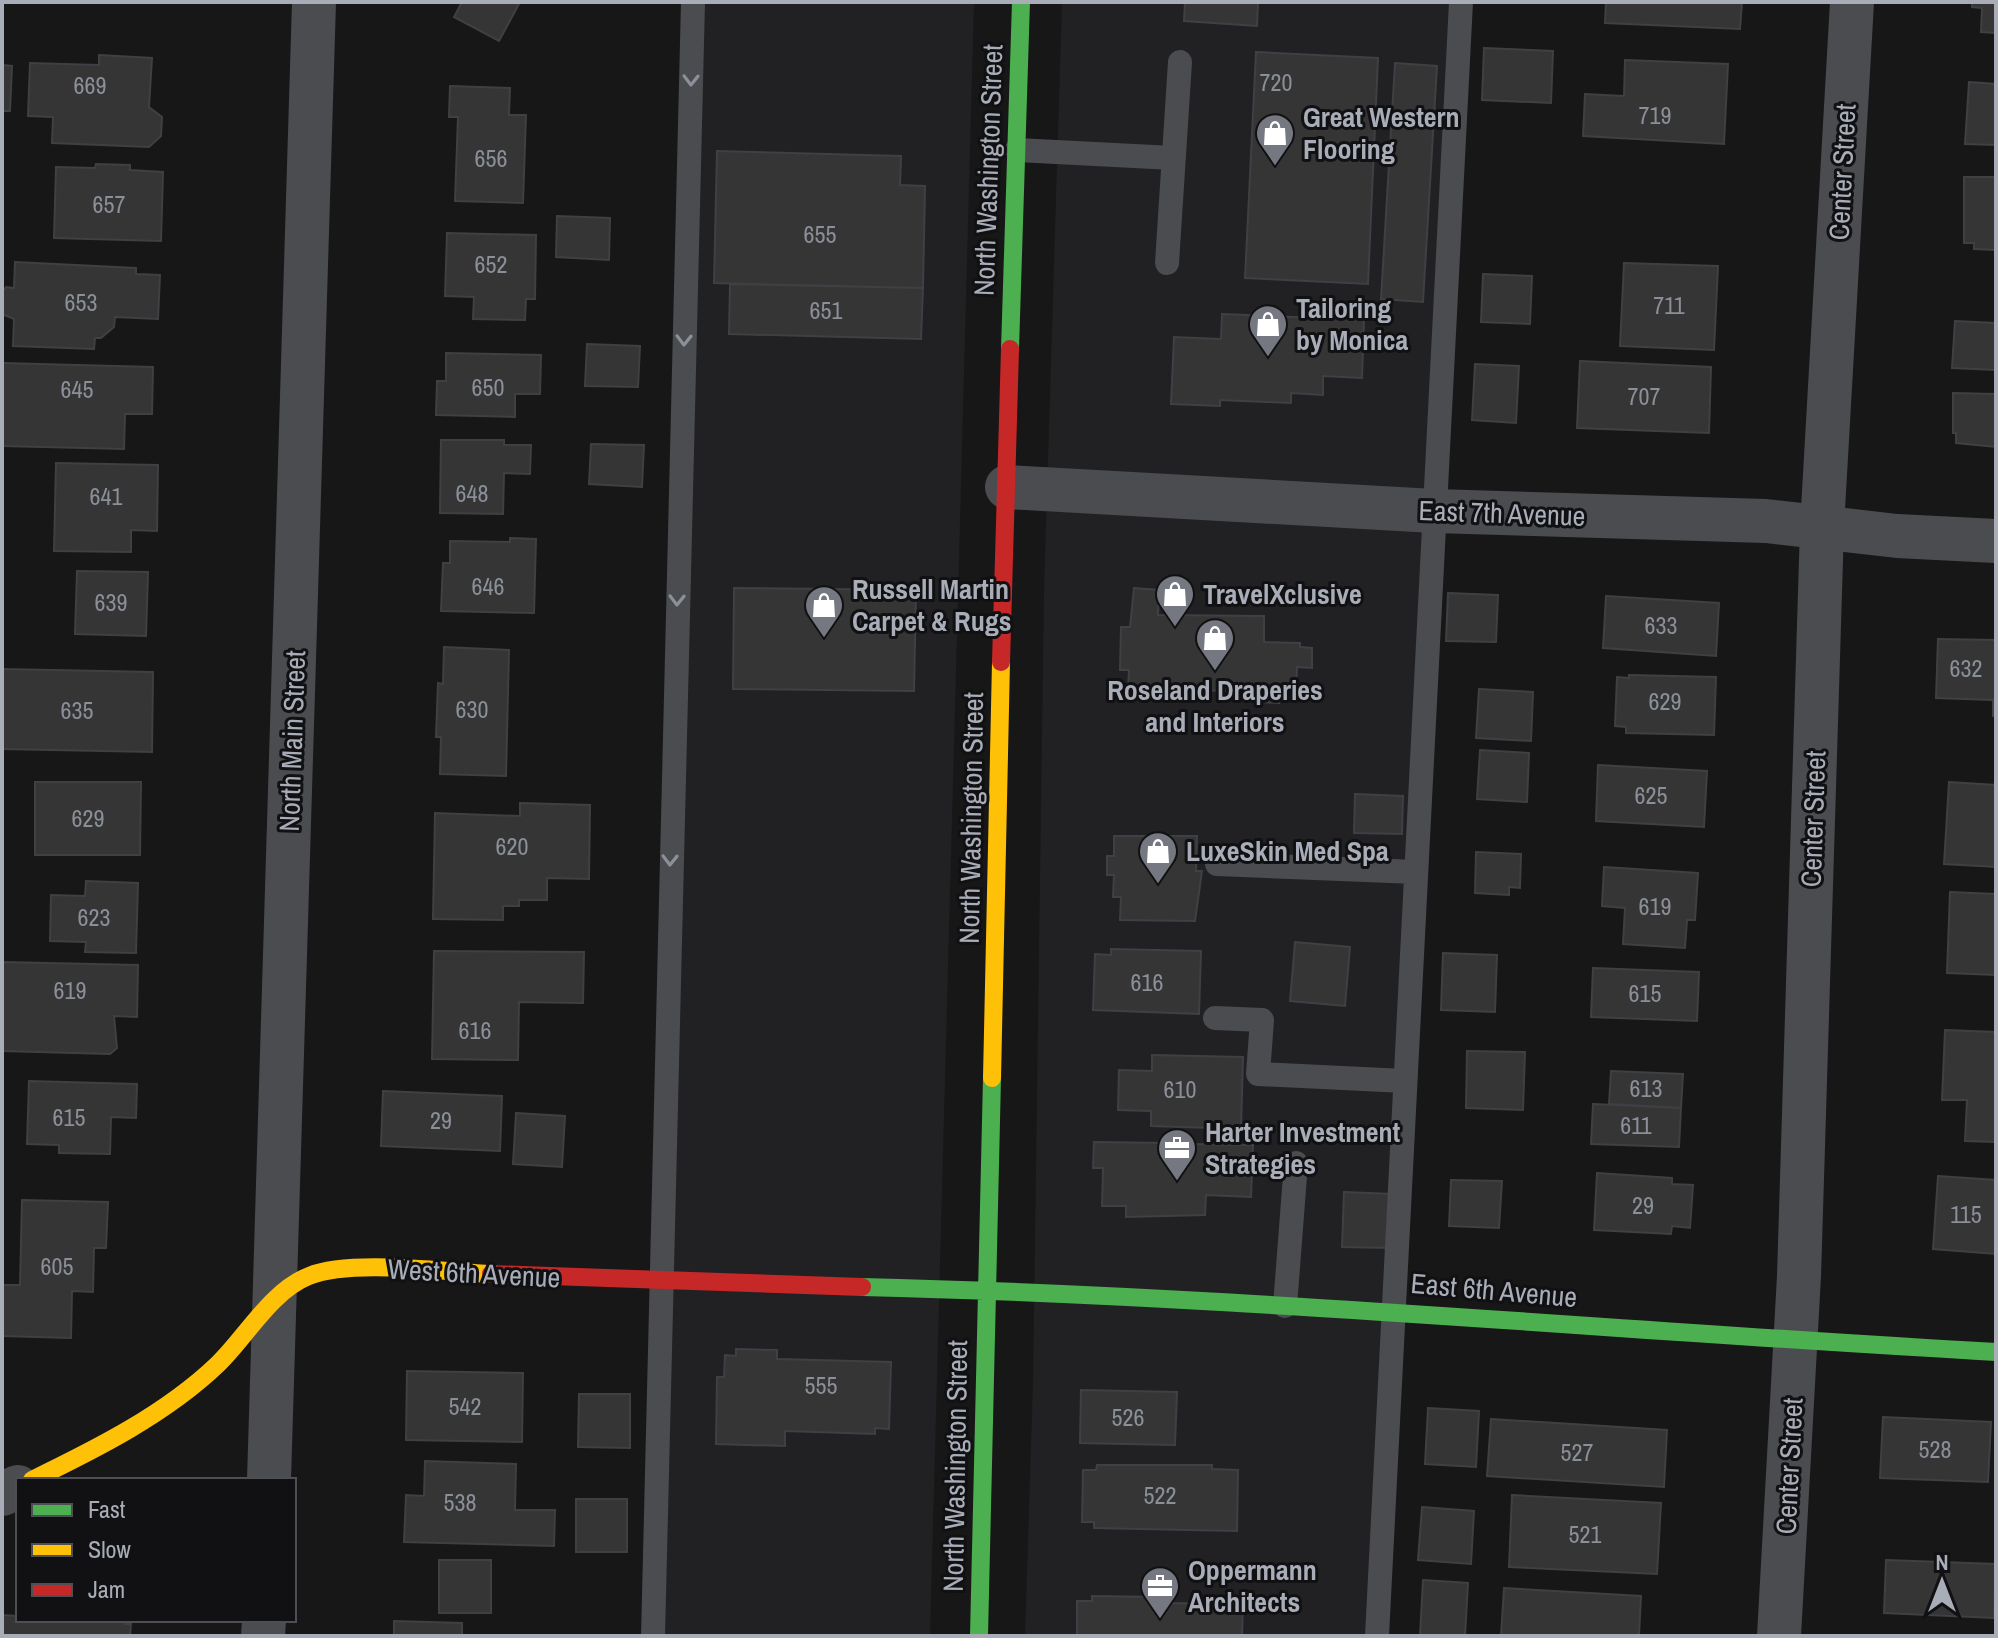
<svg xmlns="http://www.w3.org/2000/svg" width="1998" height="1638" viewBox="0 0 1998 1638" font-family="'Archivo Narrow',sans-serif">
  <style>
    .built { fill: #212123 }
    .building { fill: #353536; stroke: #3f4043; stroke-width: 2 }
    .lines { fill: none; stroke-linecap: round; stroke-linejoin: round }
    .lane { stroke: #4b4c50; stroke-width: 24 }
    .street { stroke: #4b4c50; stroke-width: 44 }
    .fast { stroke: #4caf50; stroke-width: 18 }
    .slow { stroke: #ffc107; stroke-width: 18 }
    .jam { stroke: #c62828; stroke-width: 18 }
    .oneway { stroke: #8c9099 }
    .labels { text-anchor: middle; stroke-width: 6; stroke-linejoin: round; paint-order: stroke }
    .number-label { font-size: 24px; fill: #8b8f98 }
    .poi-label { font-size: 28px; font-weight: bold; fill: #a8adb8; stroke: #111113; text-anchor: start }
    .street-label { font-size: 28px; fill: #a8adb8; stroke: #111113 }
  </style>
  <rect width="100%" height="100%" fill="#171717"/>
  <!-- built -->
  <path class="built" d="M689,2h285l-44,1634h-282z
    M1062,2h403l-85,1634h-355l8,-253 11,-793z"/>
  <!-- building -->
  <path class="building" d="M462,2h58l-21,39 -45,-24z
    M1185,2h73l-1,24 -73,-5z
    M1606,2h136l-2,27 -135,-6z
    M1972,2h24v31l-15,-1 1,-24 -10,-1z
    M1484,48l69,3 -2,52 -69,-3z
    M1256,52l122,6 -10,226 -123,-6z
    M99,55l53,3 -3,49 13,10 -1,19 -12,11 -97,-4 1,-26 -25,-1 2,-53 69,2z
    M1625,60l103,4 -4,80 -141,-8 2,-42 39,2z
    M1395,63l42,3 -14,236 -42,-3z
    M2,65l10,1 -2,45h-8z
    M1969,82l27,2v61l-31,-1z
    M450,86l60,2 -1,27h17l-3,88 -68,-2 3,-84h-9z
    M717,151l184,5 -1,29 25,1 -2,102 -209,-5z
    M96,164l34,1v5l33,2 -2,69 -107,-3 2,-71 39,1z
    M1964,177h32v73l-22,-1v-6h-10z
    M557,216l53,2 -1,42 -53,-3z
    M447,233l89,2 -1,64h-9l-1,21 -52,-1 1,-22 -29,-1z
    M15,262l121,6v6l24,1 -2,44 -43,-2 -1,10 -13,11h-6l-1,11 -81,-3 1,-27 -12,-5v-22l4,-5 8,1z
    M1624,263l94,3 -4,84 -94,-4z
    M1483,274l49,2 -2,48 -49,-2z
    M730,284l193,4 -2,51 -192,-5z
    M1222,314l142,6 -2,58 -39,-2v19l-32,-2v10l-71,-3v6l-49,-2 3,-67 47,2z
    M1955,321l41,2v47l-44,-2z
    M587,344l53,2 -2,41 -53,-1z
    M446,353l95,2 -1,39h-25v23l-79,-2 1,-34h9z
    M1580,361l131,6 -2,66 -132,-5z
    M2,363l151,4 -1,47h-27l-1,35 -122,-3z
    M1475,364l44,2 -3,57 -44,-3z
    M1953,393l43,1v53l-40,-4v-10h-3z
    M441,440h63v5h27l-1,29 -26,-1 -1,41 -63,-1z
    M591,444l53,1 -2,42 -53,-3z
    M56,463l102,2 -1,66 -26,-1v22l-77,-1z
    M510,538l26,1 -2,74 -93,-2 2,-48h7v-22l60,1z
    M77,571l71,1 -2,64 -71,-2z
    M734,588l182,2 -2,101 -181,-2z
    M1134,588l25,2 -1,25 106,1v26l36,1v4l12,1v20l-15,-1 -1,31 -17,-1v6l-19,-1v-10l-132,-4 1,-18h-9l1,-43h9z
    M1448,593l50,2 -2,47 -50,-1z
    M1606,596l113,7 -3,53 -113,-8z
    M1938,639l58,1v76h-3v-16l-57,-2z
    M444,647l65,3 -3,126 -66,-2 1,-37h-5l2,-54 5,1z
    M2,669l151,3 -1,80 -150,-3z
    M1629,675l87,2 -2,58 -88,-2v-6l-11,-1 2,-49 12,1z
    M1479,689l54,3 -2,49 -55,-3z
    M1480,750l49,3 -2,49 -50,-3z
    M1598,765l109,6 -3,56 -108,-6z
    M35,782h106l-1,73h-105z
    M1949,782l47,3v82l-52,-3z
    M1355,794l48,2 -1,38 -48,-1z
    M520,803l70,2 -1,74 -42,-1v22h-28v6h-16v14l-70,-1 2,-106 85,3z
    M1114,836h83l-1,35h6l-7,50 -75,-1 1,-23h-8l1,-22h-7v-19h7z
    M1476,852l45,2 -1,34 -11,-1v8l-34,-2z
    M1604,867l94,6 -3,47h-8l-2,28 -62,-4 2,-36 -23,-2z
    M86,881l52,2 -2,70 -51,-1 1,-10 -36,-1 1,-46 34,1z
    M1950,892l46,2v81l-49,-2z
    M1295,942l55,5 -5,59 -55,-5z
    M1111,949l90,2 -2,63 -106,-4 2,-56 16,1z
    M434,951l150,1 -1,51 -64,-1 -1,58 -86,-1z
    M1443,953l54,2 -2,57 -54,-2z
    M2,962l136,3 -1,52 -23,-1 3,32 -7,6 -108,-3z
    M1593,968l106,4 -2,49 -106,-4z
    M1945,1030l51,2v110l-31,-1 2,-41h-25z
    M1467,1051l58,1 -2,58 -57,-2z
    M1152,1055l91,2 -2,72 -90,-3v-15l-33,-1 1,-40 33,1z
    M1611,1071l72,3 -2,34 -72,-4z
    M29,1081l108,3 -1,34 -25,-1 -1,37 -51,-1v-8l-32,-1z
    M383,1091l119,5 -2,55 -119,-5z
    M1593,1104l88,4 -2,39 -88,-3z
    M516,1113l49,3 -3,51 -49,-3z
    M1094,1142l74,1 -1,10h22v-9l64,1 -2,52 -45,-2 -1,20 -79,2v-11h-24l1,-38h-10z
    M1597,1173l75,5v6l21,1 -3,43 -18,-2 -1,8 -77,-4z
    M1938,1176l58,4v74l-63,-5z
    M1451,1180l51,1 -3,47 -50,-2z
    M1344,1192l49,2 -2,54 -49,-1z
    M22,1200l86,2 -2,46h-12l-1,44 -21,-1 -1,47 -69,-2v-51h18z
    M736,1349l41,1v9l114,3 -2,67 -14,-1v6l-90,-3v15l-69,-2 1,-67h7l1,-22 11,1z
    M407,1371l116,2 -1,69 -116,-2z
    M1081,1390l96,2 -2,53 -95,-2z
    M579,1394h51v54l-52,-1z
    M1428,1408l51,3 -3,56 -51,-3z
    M1883,1417l108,5 -3,60 -108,-4z
    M1491,1419l176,11 -3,57 -177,-11z
    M425,1461l91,3 -1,46h40l-1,36 -150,-4 2,-47 18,1z
    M1097,1465h115v4l26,1 -1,61 -143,-3v-6h-12l1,-52h13z
    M1512,1495l149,8 -4,71 -148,-7z
    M576,1499h51v53h-51z
    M1422,1507l52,4 -3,53 -53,-4z
    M439,1560h52v53h-52z
    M1886,1560l110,4 -2,54 -110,-5z
    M1423,1580l45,3 -3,53h-45z
    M1504,1588l137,8 -2,40h-138z
    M1092,1596l67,1v6l84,1 -1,32h-165v-35h15z
    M18,1603v17h107v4h6l-1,12h-128v-21l16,1z
    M394,1621l68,2v13h-68z"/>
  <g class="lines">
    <!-- lane -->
    <path class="lane" d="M1017,150l156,8
      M1167,263l13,-201
      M1217,864l199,8
      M1215,1018l47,2 -4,54 147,7
      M1285,1306l11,-143
      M653,1636l40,-1634
      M1377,1636l84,-1634"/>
    <!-- street -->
    <path class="street" d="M1007,487l427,24 332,10 131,15 99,5
      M269,1480l45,-1478
      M2,1494l16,-7
      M263,1636l1,-16
      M1779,1636l20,-360 23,-749 30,-525"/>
    <!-- fast -->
    <path class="fast" d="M1010,349l11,-347
      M862,1287c379,9 755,44 1134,65
      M979,1636l13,-558"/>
    <!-- slow -->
    <path class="slow" d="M992,1078l9,-416
      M32,1480c64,-31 134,-66 186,-116 28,-27 53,-73 91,-88 42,-17 135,-4 182,-2"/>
    <!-- jam -->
    <path class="jam" d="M1001,662l9,-313
      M491,1274l371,13"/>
  </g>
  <!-- one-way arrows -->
  <defs><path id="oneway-chevron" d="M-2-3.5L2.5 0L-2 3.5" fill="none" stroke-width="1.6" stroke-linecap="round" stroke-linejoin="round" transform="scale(2)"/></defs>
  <g class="oneway">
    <use href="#oneway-chevron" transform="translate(691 80) rotate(91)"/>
    <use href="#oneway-chevron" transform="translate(684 340) rotate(91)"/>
    <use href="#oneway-chevron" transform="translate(677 600) rotate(91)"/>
    <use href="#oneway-chevron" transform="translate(670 860) rotate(91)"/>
  </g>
  <!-- icons -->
  <defs>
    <g id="shop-pin" transform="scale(2)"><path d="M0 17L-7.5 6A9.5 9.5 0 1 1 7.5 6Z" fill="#757880" stroke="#111113"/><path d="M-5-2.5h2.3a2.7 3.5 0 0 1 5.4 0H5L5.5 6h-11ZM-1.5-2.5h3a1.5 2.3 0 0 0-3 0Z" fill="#fff"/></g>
    <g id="office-pin" transform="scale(2)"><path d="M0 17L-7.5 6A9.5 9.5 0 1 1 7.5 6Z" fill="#757880" stroke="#111113"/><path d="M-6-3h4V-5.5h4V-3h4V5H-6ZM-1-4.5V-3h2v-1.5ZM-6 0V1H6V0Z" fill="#fff"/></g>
  </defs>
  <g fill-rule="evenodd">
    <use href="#shop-pin" x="1275" y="133"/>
    <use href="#shop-pin" x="1268" y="324"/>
    <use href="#shop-pin" x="1175" y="594"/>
    <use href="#shop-pin" x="824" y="605"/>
    <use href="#shop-pin" x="1215" y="638"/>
    <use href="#shop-pin" x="1158" y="851"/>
    <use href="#office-pin" x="1177" y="1148"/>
    <use href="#office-pin" x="1160" y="1586"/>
  </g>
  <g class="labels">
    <!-- number labels -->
    <g class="number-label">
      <text x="1276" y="91">720</text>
      <text x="90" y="94">669</text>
      <text x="1655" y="124">719</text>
      <text x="491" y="167">656</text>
      <text x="109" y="213">657</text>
      <text x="820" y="243">655</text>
      <text x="491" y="273">652</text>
      <text x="81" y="311">653</text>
      <text x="1669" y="314">711</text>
      <text x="826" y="319">651</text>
      <text x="488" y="396">650</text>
      <text x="77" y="398">645</text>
      <text x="1644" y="405">707</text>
      <text x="472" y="502">648</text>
      <text x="106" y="505">641</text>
      <text x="488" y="595">646</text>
      <text x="111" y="611">639</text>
      <text x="1661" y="634">633</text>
      <text x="1966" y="677">632</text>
      <text x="1665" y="710">629</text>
      <text x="472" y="718">630</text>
      <text x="77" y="719">635</text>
      <text x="1651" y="804">625</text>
      <text x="88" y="827">629</text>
      <text x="512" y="855">620</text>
      <text x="1655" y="915">619</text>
      <text x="94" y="926">623</text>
      <text x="1147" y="991">616</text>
      <text x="70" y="999">619</text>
      <text x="1645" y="1002">615</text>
      <text x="475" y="1039">616</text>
      <text x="1646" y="1097">613</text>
      <text x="1180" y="1098">610</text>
      <text x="69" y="1126">615</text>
      <text x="441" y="1129">29</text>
      <text x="1636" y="1134">611</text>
      <text x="1643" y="1214">29</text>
      <text x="1966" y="1223">115</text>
      <text x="57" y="1275">605</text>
      <text x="821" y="1394">555</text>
      <text x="465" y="1415">542</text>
      <text x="1128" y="1426">526</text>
      <text x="1935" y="1458">528</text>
      <text x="1577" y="1461">527</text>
      <text x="1160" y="1504">522</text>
      <text x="460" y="1511">538</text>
      <text x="1585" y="1543">521</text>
    </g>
    <!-- poi labels -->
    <g class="poi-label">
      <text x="1303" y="127">Great Western<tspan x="1303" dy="32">Flooring</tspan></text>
      <text x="1296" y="318">Tailoring<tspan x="1296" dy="32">by Monica</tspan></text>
      <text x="852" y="599">Russell Martin<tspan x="852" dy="32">Carpet &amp; Rugs</tspan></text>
      <text x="1203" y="604">TravelXclusive</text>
      <text x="1215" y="700" text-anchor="middle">Roseland Draperies<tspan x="1215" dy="32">and Interiors</tspan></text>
      <text x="1186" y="861">LuxeSkin Med Spa</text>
      <text x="1205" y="1142">Harter Investment<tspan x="1205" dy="32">Strategies</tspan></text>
      <text x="1188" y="1580">Oppermann<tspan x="1188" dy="32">Architects</tspan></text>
    </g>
    <!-- street labels -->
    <g class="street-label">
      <text transform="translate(988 170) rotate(-88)" y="10">North Washington Street</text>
      <text transform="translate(1842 172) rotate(-87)" y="10">Center Street</text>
      <text transform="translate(1502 513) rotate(2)" y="10">East 7th Avenue</text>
      <text transform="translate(292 741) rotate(-88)" y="10">North Main Street</text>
      <text transform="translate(971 818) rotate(-89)" y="10">North Washington Street</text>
      <text transform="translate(1813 819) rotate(-88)" y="10">Center Street</text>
      <text transform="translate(474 1273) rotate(3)" y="10">West 6th Avenue</text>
      <text transform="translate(1494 1290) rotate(5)" y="10">East 6th Avenue</text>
      <text transform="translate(955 1466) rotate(-89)" y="10">North Washington Street</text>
      <text transform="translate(1789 1466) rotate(-87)" y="10">Center Street</text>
    </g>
  </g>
  <!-- border -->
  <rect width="1998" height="1638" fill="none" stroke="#a8adb8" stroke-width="8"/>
  <!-- legend -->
  <rect x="16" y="1478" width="280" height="144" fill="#111113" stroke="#4d4f55" stroke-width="2"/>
  <rect x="32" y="1504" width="40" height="12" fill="#4caf50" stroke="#4d4f55" stroke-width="2"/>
  <text x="88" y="1518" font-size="24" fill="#a8adb8">Fast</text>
  <rect x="32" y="1544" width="40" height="12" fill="#ffc107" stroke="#4d4f55" stroke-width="2"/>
  <text x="88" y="1558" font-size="24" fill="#a8adb8">Slow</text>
  <rect x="32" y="1584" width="40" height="12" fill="#c62828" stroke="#4d4f55" stroke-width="2"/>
  <text x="88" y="1598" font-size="24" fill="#a8adb8">Jam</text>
  <!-- north arrow -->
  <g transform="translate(1942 1582)" stroke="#111113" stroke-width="6" paint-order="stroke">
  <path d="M0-6L14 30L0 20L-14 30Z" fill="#a8adb8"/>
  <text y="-12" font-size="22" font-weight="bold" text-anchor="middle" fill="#a8adb8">N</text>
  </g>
</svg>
